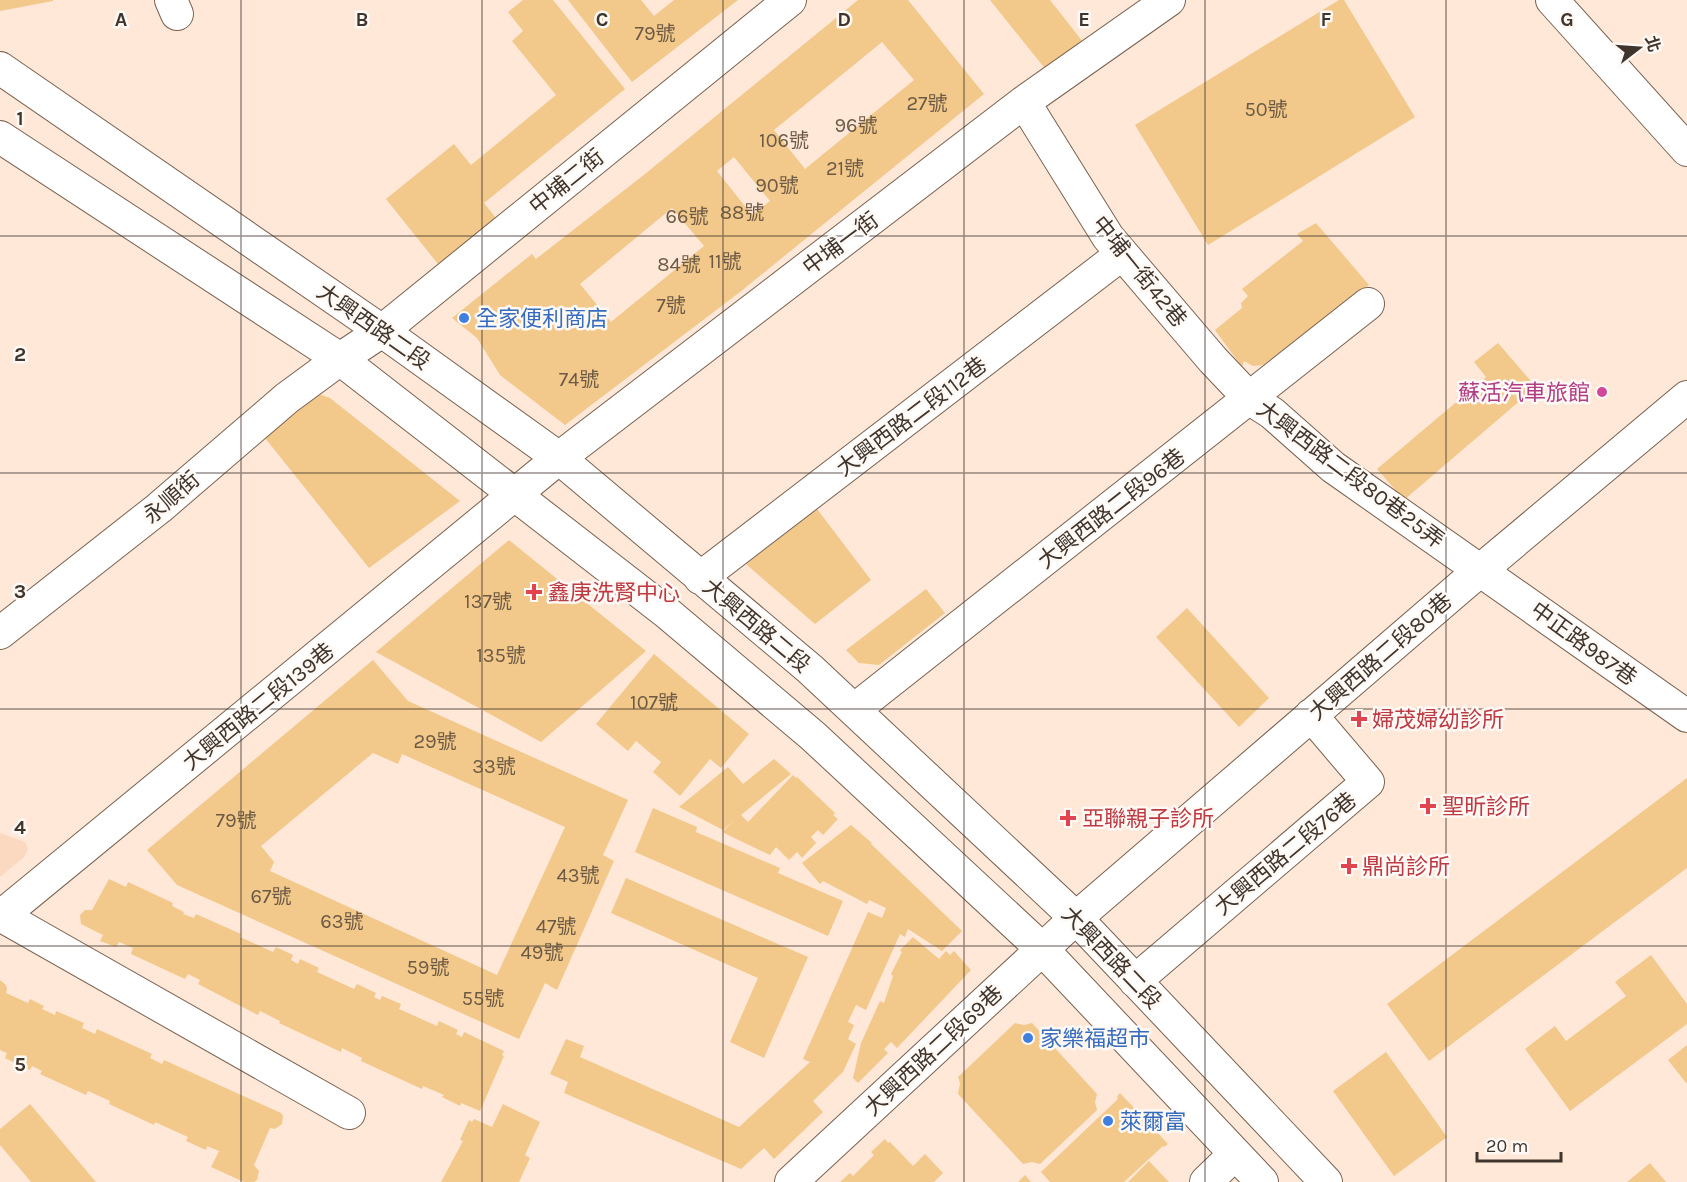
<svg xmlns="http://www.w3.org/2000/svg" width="1687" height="1182" viewBox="0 0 1687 1182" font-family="Karla,'Noto Sans TC',sans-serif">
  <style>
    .built { fill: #fbd8c0 }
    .building { fill: #f2c88b; fill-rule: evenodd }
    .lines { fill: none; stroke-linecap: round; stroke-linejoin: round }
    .minor-casing { stroke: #796150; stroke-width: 34 }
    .minor { stroke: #fff; stroke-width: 32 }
    .grid { fill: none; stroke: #40352d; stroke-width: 1.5; stroke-opacity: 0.55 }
    .shop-dot { fill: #3f7fe0; stroke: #fef9f5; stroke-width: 2 }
    .hotel-dot { fill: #d1479c; stroke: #fef9f5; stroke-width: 2 }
    .health-dot { fill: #e0444e; stroke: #fef9f5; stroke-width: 2 }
    .labels { text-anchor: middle; stroke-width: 5; stroke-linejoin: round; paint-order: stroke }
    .number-label { font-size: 20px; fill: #6c5a44 }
    .street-label { font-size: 22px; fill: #40352d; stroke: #fef9f5 }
    .shop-label { font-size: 22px; fill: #366cbe; stroke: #fef9f5; text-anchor: start }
    .hotel-label { font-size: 22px; fill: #b23c85; stroke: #fef9f5; text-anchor: end }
    .health-label { font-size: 22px; fill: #be3a42; stroke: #fef9f5; text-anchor: start }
    .grid-label { font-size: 20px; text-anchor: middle; font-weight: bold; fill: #40352d; stroke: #fef9f5; stroke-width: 5; stroke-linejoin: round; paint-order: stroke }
  </style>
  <rect width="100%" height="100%" fill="#ffe8d8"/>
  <!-- built -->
  <path class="built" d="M0,833l25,9 3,7 -4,8 -24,20z"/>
  <!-- building -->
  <path class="building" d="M0,0h53v1l-53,10z
    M523,0h30l72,89 -141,114 12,15 -58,46 -52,-65 68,-55 17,21 85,-70 -44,-54 11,-10 -15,-19z
    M568,0h73l13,16 20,-16h64l-106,82z
    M858,0h50l76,94 -244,198 -175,133 -65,-50 -23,-37 -25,-20 80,-64 4,5 109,-85zM882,42l32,38 -109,89 -31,-39zM734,157l36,44 -18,14 -35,-44zM672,208l32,38 -93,76 -31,-38z
    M990,0h60l33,42 -36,29z
    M1339,0h5l71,117 -207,128 -73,-120z
    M1316,223l53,62 -106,80 -10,1 -9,-5 -2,6 -27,-37 27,-22 -1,-5 7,-7 -6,-7 61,-48 -6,-7z
    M1498,343l38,44 -132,113 -27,-31 109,-92 -12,-15z
    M319,394l11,4 130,103 -91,67 -104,-130z
    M817,509l54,71 -56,44 -69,-60z
    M509,540l137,111 -105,91 -165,-90z
    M926,589l19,24 -66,52 -20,-2 -13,-13z
    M1187,608l82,90 -30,29 -83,-90z
    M654,654l95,80 -28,34 -11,-9 -30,37 -27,-24 8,-10 -25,-21 -8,10 -32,-27z
    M373,660l35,41 220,99 -25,55 11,6 -57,129 -12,-7 -26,56 -342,-154 -30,-35zM373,753l25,11 4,-10 163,73 -68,148 -227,-104 4,-9 -13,-16z
    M774,759l17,15 -50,41 7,7 45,-47 3,3 1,-1 38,36 -2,2 5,4 -15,16 -5,-5 -7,7 5,6 -14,15 -5,-6 -8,8 -13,-13 -6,8 -48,-23 13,-12 -12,10 -44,-23 49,-40 15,17z
    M1687,778v90l-258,193 -42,-57z
    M653,808l44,19 -1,5 84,36 -2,5 65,28 -15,35 -193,-84z
    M851,825l21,18 -1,1 91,87 -20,20 -34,-22 -3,8 -5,-3 -34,76 -10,-5 -8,17 6,3 -6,14 8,5 -13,28 -30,29 10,11 -49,47 -10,-11 -23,21 -177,-76 4,-11 -18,-8 16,-35 18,7 -4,11 159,70 71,-65 -7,-3 65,-147 14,6 4,-10 -17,-8 -2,4 -44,-23 -3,3 -18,-21z
    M626,878l182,79 -44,101 -34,-16 28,-64 -147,-65z
    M109,879l17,8 2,-5 45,21 -1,3 12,6 -1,2 11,4 2,-4 45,20 -1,3 33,15 3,-5 17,8 -2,5 7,4 2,-5 19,9 -2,4 37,17 3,-5 19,9 -2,4 6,3 2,-4 19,8 -2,5 38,17 2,-5 19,9 -2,4 6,3 2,-5 40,19 -2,4 2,1 -24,55 -19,-8 -1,3 -18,-9 2,-2 -21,-9 -1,3 -61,-28 1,-3 -20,-10 -1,4 -62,-29 1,-2 -20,-10 -2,4 -60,-31 2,-4 -12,-6 -3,5 -54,-25 2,-6 -14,-6 -3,5 -16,-6 3,-6 -22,-11 -1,-9 5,-5h7z
    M913,937l26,22 7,-8 4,4 4,-4 17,19 -74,78 -6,-6 -7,7 4,4 -30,30 -5,-5 8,-35 19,-42 4,2 9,-27 -2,-2 11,-22 -2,-2z
    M1651,955l36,49v20l-117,87 -45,-62 30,-23 11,15 60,-45 -11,-14z
    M0,980l6,5 1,4 -1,4 22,10 2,-4 14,7 -2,3 13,6 1,-4 28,12 -2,5 13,6 2,-5 55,25 -2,4 12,6 2,-4 117,53 2,3 -1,8 -7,5 -5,-1 -16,37 5,6 -2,9 -3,2h-10l-33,-15 8,-16 -12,-5 -1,4 -20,-9 2,-4 -33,-15 -1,3 -45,-21 1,-3 -22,-10 -2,4 -46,-21 2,-3 -10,-5 -2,4 -25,-12 2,-5 -7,-3z
    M1015,1023l9,2 8,-2 65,71 -2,8 2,8 -57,54 -8,-2 -9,2 -65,-70 2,-11 -2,-6z
    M1687,1045v39l-19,-24z
    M1386,1052l61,85 -53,39 -61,-85z
    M1120,1093l48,51 -4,3 -1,-1 -39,36h-74l-9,-10 77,-73 -1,-2z
    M30,1104l66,78h-65l-31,-37v-16z
    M503,1104l37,18 -15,33 5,3 -11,24h-78l22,-41 -3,-1 9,-20 3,2 2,-3 18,8z
    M885,1139l3,4 2,-1 23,24 12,-12 18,19 -9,9h-94l10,-9 3,3 21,-21 -3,-3z
    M1149,1161l20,21h-41z
    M1650,1163l16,19h-39z
    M1025,1175l6,7h-13z"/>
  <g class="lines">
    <!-- minor casing -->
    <g class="minor-casing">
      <path id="minor" d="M171,0l6,14
        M1552,0l135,150
        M0,68l382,263 177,127 251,211 266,249 250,264
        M1024,102l84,135 105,123 37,39 22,14 61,54 354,249
        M0,137l340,222 326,253 147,124 229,213 220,233
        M700,578l422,-324
        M0,633l159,-125 128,-110 53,-39 42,-28 408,-331
        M854,710l514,-406
        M2,916l347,197
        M0,917l559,-459 465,-356 145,-102
        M1135,981l233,-199 -57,-67
        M791,1182l285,-264 388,-334 223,-187
        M1206,1182l29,-28"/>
    </g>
    <!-- minor -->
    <use href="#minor" class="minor"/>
  </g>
  <!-- grid -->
  <path class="grid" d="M241,0v1182M482,0v1182M723,0v1182M964,0v1182M1205,0v1182M1446,0v1182M0,236h1687M0,473h1687M0,709h1687M0,946h1687"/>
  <!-- markers -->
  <g class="shop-dot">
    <circle cx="464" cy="318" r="6"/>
    <circle cx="1028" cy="1038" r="6"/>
    <circle cx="1108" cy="1121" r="6"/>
  </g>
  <circle class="hotel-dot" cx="1602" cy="392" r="6"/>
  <g class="health-dot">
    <path d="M531 583h6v6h6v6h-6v6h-6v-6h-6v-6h6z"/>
    <path d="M1356 710h6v6h6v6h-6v6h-6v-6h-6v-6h6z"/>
    <path d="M1425 797h6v6h6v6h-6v6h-6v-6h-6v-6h6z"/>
    <path d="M1065 809h6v6h6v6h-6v6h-6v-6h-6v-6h6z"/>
    <path d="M1346 857h6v6h6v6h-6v6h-6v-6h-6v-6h6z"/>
  </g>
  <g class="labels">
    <!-- number labels -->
    <g class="number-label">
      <text x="655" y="40">79號</text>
      <text x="927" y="110">27號</text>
      <text x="1266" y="116">50號</text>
      <text x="856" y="132">96號</text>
      <text x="784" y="147">106號</text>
      <text x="845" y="175">21號</text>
      <text x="777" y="192">90號</text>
      <text x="742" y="219">88號</text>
      <text x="687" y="223">66號</text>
      <text x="725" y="268">11號</text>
      <text x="679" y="271">84號</text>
      <text x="671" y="312">7號</text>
      <text x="579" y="386">74號</text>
      <text x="488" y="608">137號</text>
      <text x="501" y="662">135號</text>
      <text x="654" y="709">107號</text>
      <text x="435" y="748">29號</text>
      <text x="494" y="773">33號</text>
      <text x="236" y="827">79號</text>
      <text x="578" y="882">43號</text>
      <text x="271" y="903">67號</text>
      <text x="342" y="928">63號</text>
      <text x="556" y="933">47號</text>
      <text x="542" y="959">49號</text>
      <text x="428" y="974">59號</text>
      <text x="483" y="1005">55號</text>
    </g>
    <!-- street labels -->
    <g class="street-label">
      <text transform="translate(566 181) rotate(-39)" y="8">中埔二街</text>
      <text transform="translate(840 243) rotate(-37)" y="8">中埔一街</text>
      <text transform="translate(1140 271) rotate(51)" y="8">中埔一街42巷</text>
      <text transform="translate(374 326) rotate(35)" y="8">大興西路二段</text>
      <text transform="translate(911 416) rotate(-37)" y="8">大興西路二段112巷</text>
      <text transform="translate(1351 474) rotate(37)" y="8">大興西路二段80巷25弄</text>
      <text transform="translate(171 497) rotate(-41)" y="8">永順街</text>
      <text transform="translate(1111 508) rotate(-38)" y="8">大興西路二段96巷</text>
      <text transform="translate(757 625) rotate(40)" y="8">大興西路二段</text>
      <text transform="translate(1584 643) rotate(36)" y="8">中正路987巷</text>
      <text transform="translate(1380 656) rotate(-41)" y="8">大興西路二段80巷</text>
      <text transform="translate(258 706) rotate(-39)" y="8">大興西路二段139巷</text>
      <text transform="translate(1285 853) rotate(-40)" y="8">大興西路二段76巷</text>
      <text transform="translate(1112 957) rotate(46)" y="8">大興西路二段</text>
      <text transform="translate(933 1050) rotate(-43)" y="8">大興西路二段69巷</text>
    </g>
    <!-- shop labels -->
    <g class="shop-label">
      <text x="476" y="326">全家便利商店</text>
      <text x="1040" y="1046">家樂福超市</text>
      <text x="1120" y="1129">萊爾富</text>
    </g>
    <!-- hotel labels -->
    <g class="hotel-label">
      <text x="1590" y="400">蘇活汽車旅館</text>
    </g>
    <!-- health labels -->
    <g class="health-label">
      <text x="548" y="600">鑫庚洗腎中心</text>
      <text x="1372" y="727">婦茂婦幼診所</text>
      <text x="1442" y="814">聖昕診所</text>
      <text x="1082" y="826">亞聯親子診所</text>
      <text x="1362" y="874">鼎尚診所</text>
    </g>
  </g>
  <g class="grid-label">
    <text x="121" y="26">A</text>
    <text x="362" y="26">B</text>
    <text x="602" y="26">C</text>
    <text x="844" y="26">D</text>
    <text x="1084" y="26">E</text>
    <text x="1326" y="26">F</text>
    <text x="1567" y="26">G</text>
    <text x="20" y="125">1</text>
    <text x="20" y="361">2</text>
    <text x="20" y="598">3</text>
    <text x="20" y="834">4</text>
    <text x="20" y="1071">5</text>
  </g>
  <!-- north arrow -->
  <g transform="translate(1639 48) rotate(73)" stroke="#fef9f5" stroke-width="4.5" paint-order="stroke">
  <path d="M0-4.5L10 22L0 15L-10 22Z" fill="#40352d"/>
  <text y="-9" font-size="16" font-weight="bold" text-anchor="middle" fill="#40352d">北</text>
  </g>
  <!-- scale -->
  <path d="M1477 1152v9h84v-9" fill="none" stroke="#40352d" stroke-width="3"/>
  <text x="1486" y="1152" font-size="18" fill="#40352d" stroke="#fef9f5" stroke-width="4.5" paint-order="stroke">20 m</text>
</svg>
